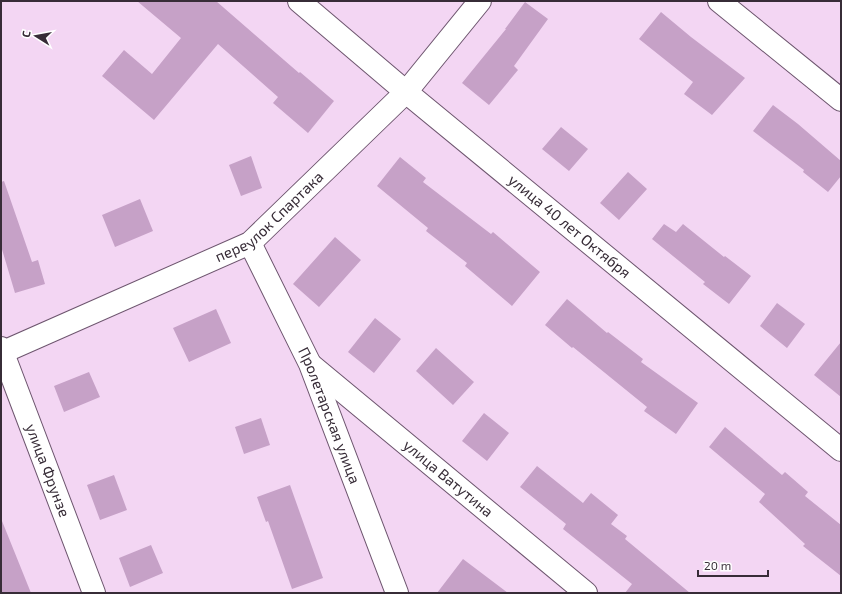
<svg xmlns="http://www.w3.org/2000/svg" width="842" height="594" viewBox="0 0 842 594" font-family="'Exo 2',sans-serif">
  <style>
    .building { fill: #c6a1c7 }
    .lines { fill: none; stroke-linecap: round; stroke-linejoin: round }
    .minor-casing { stroke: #6d556e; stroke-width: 24 }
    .secondary-casing { stroke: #6d556e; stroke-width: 24 }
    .minor { stroke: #fff; stroke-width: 22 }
    .secondary { stroke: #fff; stroke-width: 22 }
    .labels { text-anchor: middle; stroke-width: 3.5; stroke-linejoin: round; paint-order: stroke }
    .street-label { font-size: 15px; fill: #372c37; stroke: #fff }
  </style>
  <rect width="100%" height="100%" fill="#f3d6f3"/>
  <!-- building -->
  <path class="building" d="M137,1h79l83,72 1,-1 34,29 -26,32 -35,-30 5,-6 -60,-53 -64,76 -52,-44 22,-26 28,24 29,-36z
    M525,2l23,17 -34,47 4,4 -29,35 -27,-22 44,-54h-1z
    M661,12l30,25 54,41 -33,37 -28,-21 9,-12 -54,-43z
    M773,105l25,19 43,37v15l-13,16 -25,-20 1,-2 -51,-39z
    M561,127l27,22 -19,22 -27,-22z
    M251,156l11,32 -21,8 -12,-31z
    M400,157l26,21 -3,4 68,52 2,-2 47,40 -28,34 -47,-40 2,-3 -41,-32 2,-3 -51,-42z
    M628,172l19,17 -28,31 -19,-17z
    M4,181l28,81 6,-2 7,24 -30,9 -14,-47v-64z
    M140,199l13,32 -38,16 -13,-32z
    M664,224l12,8 7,-8 41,33 1,-1 26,20 -22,28 -26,-20 2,-2 -53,-43z
    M335,237l26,23 -42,47 -26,-23z
    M567,299l40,34 1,-1 35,27 -2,3 57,41 -22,31 -32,-23 3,-4 -74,-60 -1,1 -27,-23z
    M777,303l28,21 -18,24 -27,-22z
    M216,309l15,34 -42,19 -16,-34z
    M375,318l26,21 -27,34 -26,-21z
    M841,342v55l-27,-22z
    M436,348l38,34 -21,23 -37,-34z
    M89,372l11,25 -36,15 -10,-26z
    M484,413l25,20 -22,28 -25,-20z
    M261,418l9,27 -26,9 -9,-27z
    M725,427l57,48 3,-3 23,20 -3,4 36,29v51l-38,-30 2,-2 -46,-42 6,-8 -56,-47z
    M537,466l46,37 8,-10 27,22 -7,9 16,12 -2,3 65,54h-65l7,-9 -69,-55 3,-5 -46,-37z
    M114,475l13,35 -27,10 -13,-35z
    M290,485l33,93 -31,11 -24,-68 -2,1 -9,-25z
    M1,521h1l29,72h-30z
    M151,545l12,28 -33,14 -11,-29z
    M463,559l45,34h-71z"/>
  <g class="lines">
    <!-- minor casing -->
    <g class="minor-casing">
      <g id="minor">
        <path id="s1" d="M299,1l107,91 435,358"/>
        <path id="s2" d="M250,243l60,121 87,229"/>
        <path id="s3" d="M1,348l93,245"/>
        <path id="s4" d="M1,353l249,-110 156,-151 74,-91"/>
        <path id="s5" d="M311,365l275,228"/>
      </g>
    </g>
    <!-- secondary casing -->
    <g class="secondary-casing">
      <path id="secondary" d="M719,1l122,99"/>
    </g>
    <!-- minor -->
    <use href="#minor" class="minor"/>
    <!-- secondary -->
    <use href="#secondary" class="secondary"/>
  </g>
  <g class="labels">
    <!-- street labels -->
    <g class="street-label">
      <text dy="5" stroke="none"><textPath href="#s4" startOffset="303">переулок Спартака</textPath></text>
      <text dy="5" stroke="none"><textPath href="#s1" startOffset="352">улица 40 лет Октября</textPath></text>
      <text dy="5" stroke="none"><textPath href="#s2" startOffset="190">Пролетарская улица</textPath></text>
      <text dy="5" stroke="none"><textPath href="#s3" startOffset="131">улица Фрунзе</textPath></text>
      <text dy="5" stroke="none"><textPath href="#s5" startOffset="178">улица Ватутина</textPath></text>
    </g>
  </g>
  <!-- border -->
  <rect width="842" height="594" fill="none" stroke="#372c37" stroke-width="4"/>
  <!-- north arrow -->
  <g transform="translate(36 36) rotate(281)" stroke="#ffffff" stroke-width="3" paint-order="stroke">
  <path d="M0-3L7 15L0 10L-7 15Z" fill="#372c37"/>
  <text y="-6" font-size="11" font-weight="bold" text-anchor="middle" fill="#372c37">С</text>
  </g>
  <!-- scale -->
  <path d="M698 570v6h70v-6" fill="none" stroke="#372c37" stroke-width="2"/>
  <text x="704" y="570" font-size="12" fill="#372c37" stroke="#ffffff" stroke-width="3" paint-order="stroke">20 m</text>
</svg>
